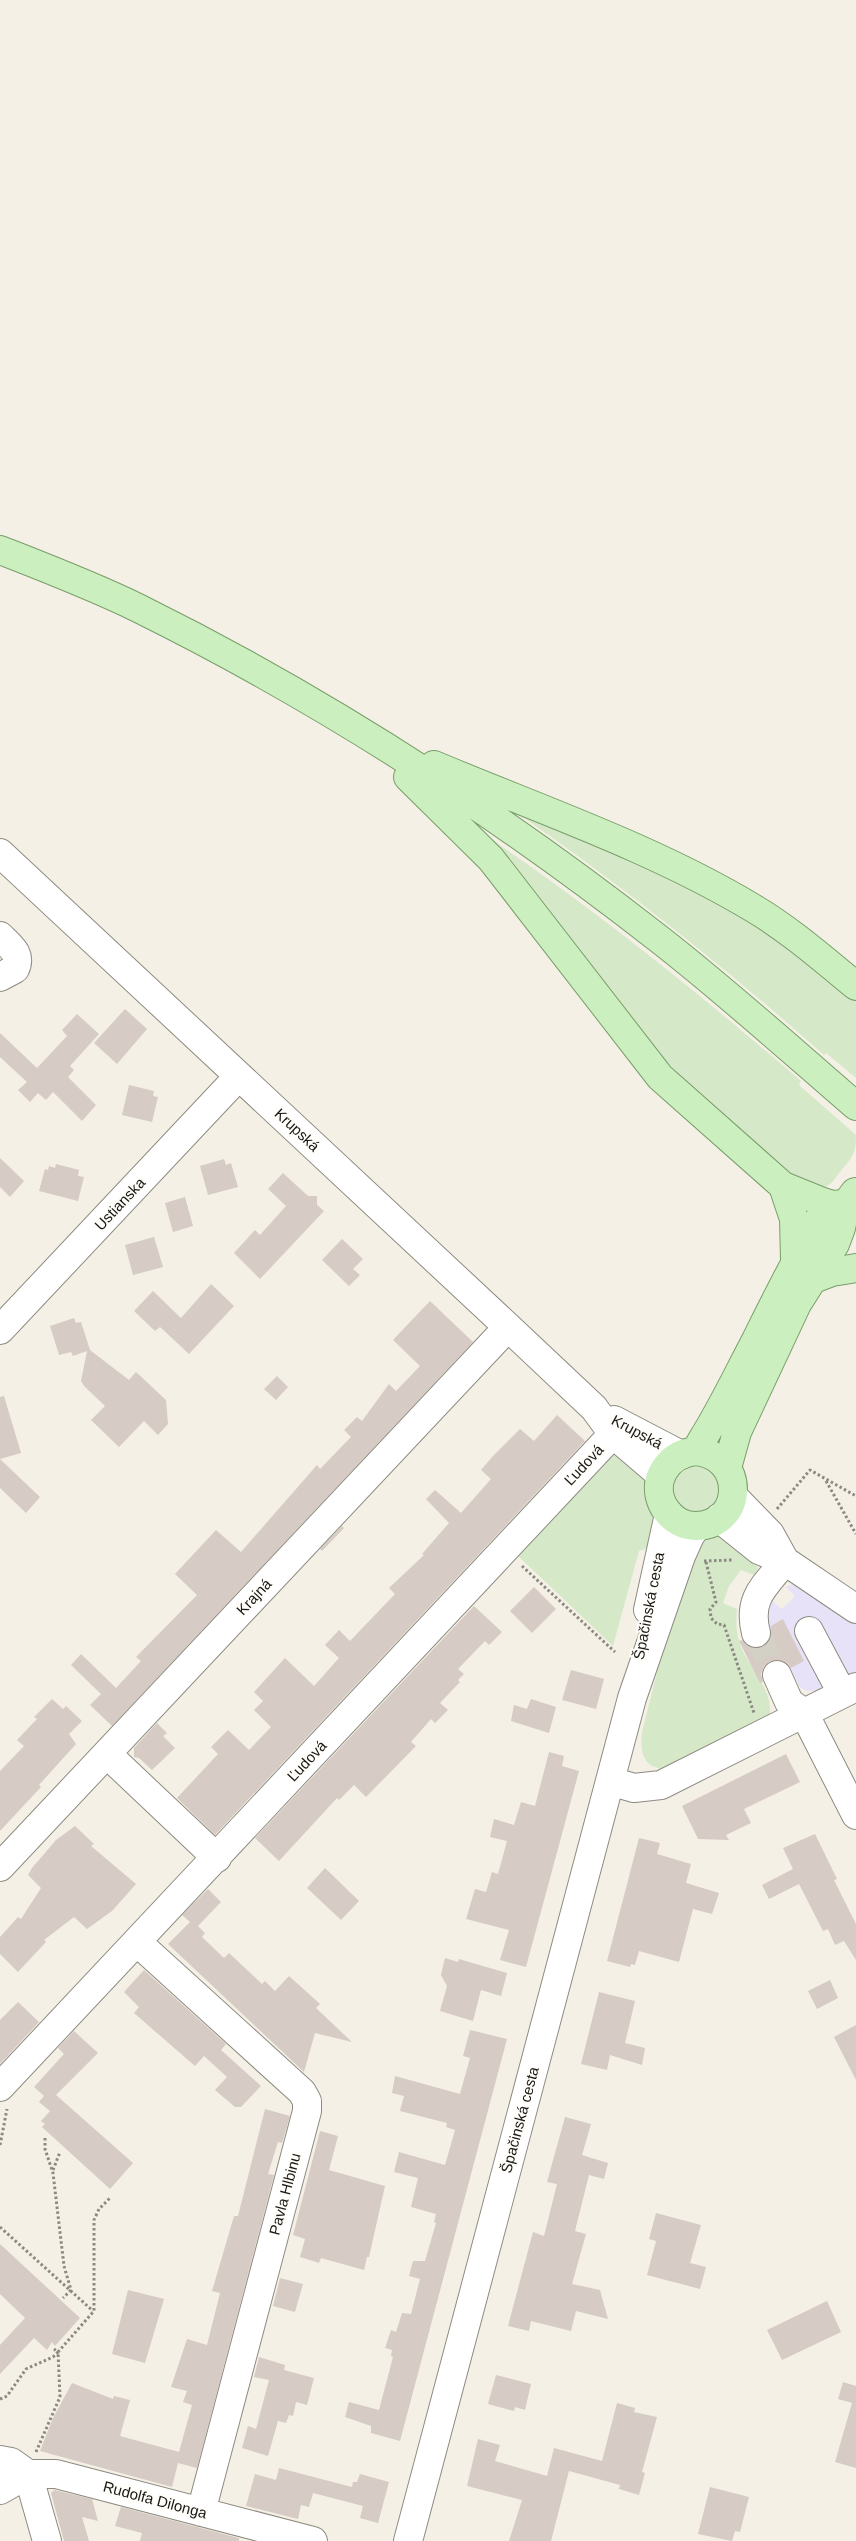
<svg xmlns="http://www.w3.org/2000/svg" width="856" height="2541" viewBox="0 0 856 2541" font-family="Arial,sans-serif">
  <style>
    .commercial { fill: #e8e2f8 }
    .green { fill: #d5e9c9 }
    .building { fill: #d6cbc5 }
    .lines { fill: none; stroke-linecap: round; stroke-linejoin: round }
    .minor-tunnel { stroke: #d3d0c6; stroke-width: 28; stroke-dasharray: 28 14; stroke-linecap: butt }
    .minor-casing { stroke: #8e8b81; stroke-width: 30 }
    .major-casing { stroke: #789d69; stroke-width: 30 }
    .path { stroke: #8c8981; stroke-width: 3; stroke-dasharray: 2.5 2.5; stroke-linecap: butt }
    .minor { stroke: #fff; stroke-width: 28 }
    .major { stroke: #ccefc0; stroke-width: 28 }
    .labels { text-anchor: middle; stroke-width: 4.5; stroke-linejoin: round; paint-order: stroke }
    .street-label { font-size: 15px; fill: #1b1916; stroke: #fffdf9 }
  </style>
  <rect width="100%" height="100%" fill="#f4f0e5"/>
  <!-- commercial -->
  <path class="commercial" d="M795,1583l61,36v56l-28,8 -6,8h-16l-7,-5 -31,-63 -1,-12 4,-11 11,9 13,-13 -9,-9z"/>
  <!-- green -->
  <path class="green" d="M517,813c42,16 86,30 127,49 76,36 151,80 212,137v79l-30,-25 -2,2c-98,-87 -200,-168 -307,-242z
    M491,839c109,74 210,156 310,242l-2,4 57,50c0,20 -4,22 -16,37 -6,8 -11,17 -23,16 -15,-1 -32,-20 -44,-29 -50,-41 -97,-84 -139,-134 -50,-60 -92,-126 -143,-186z
    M610,1454h10l26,22 11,42 -4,28 -14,5 -26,95 -96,-91z
    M701,1459l24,27 -12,24 -25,3 -14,-10c-4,-35 -5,-32 27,-44z
    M715,1533c21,8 35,15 43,36l-4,6 -13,-5 -12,16 -6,17 14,6c-1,10 -1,21 2,32 7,25 33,45 31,72l-7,9 -94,48c-26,-2 -29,-14 -27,-38l39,-156 16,-38z"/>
  <!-- building -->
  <path class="building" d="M125,1009l22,20 -30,35 -23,-21z
    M77,1014l22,20 -29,32 4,4 -6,7 28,28 -14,16 -29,-29 -7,8 -8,-7 -8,9 -12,-12 9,-8 -27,-25v-24l37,35 30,-32 -5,-6z
    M129,1085l25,6 -1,5 5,1 -6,25 -30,-7z
    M0,1158l24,23 -14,16 -10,-10z
    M224,1159l2,6 5,-2 7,24 -30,8 -8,-29z
    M56,1164l23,6 -1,6 6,1 -6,24 -39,-10 6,-22 3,1 1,-4 6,2z
    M283,1173l25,23h9v9l7,6 -64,68 -26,-26 21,-23 5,5 26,-29 -18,-17z
    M185,1197l8,29 -20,6 -8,-29z
    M154,1237l9,30 -30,8 -8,-30z
    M342,1239l21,20 -10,10 7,6 -11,11 -27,-26z
    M211,1284l23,22 -45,48 -29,-27 -5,4 -21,-20 19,-20 28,27z
    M430,1301l43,41 -361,384 -22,-21 11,-11 -30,-29 10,-11 35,34 25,-27 -5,-4 61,-62 -22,-21 41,-44 25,22 76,-87 3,4 31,-32 -7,-7 13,-13 5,4 27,-37 7,7 24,-25 -27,-26z
    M74,1318l2,5 5,-1 9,28 39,30 7,-8 30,28 2,24 -10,11 -14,-14 -25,26 -28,-27 14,-14 -21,-20 -3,-5 6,-30 -14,5 -2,-4 -12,3 -9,-29z
    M277,1376l11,11 -12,13 -12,-11z
    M4,1396l17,57 -21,6v-62z
    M557,1415l28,26 -370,394 -38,-37 41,-44 -7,-7 17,-17 21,20 22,-23 -17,-17 9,-9 -9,-9 31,-34 29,28 25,-28 -14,-13 14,-15 11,11 45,-47 -6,-6 35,-33 -2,-1 27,-31 -23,-24 9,-9 26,23 30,-34 -10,-9 12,-14 27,-27 14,12z
    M0,1459l40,38 -14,16 -26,-25z
    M342,1526l2,2 -22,23 -2,-2z
    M534,1587l22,22 -24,24 -22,-22z
    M474,1606l28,26 -13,13 -4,-4 -27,28 6,5 -6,6 2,2 -20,21 8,7 -13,13 -4,-4 -20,23 5,4 -50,51 -12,-12 -15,15 -2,-2 -58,63 -24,-23z
    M783,1619l21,42 -13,7 -4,-5 -8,-3 -9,1 -6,5 -3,8 2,8 -3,1 -21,-42 3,-1 9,8h8l7,-3 5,-7v-12z
    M571,1670l33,9 -8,30 -34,-9z
    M52,1699l11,10 3,-3 16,15 -13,13 7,10 -37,41 2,2 -41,44v-60l24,-25 -7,-6 20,-21 -3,-2z
    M531,1699l25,8 -7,26 -38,-12 3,-16 13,4z
    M157,1723l10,10 -4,3 12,12 -23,22 -13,-12 -5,-1v-9z
    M549,1752l15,4 -2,10 17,5 -53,196 -26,-7 9,-30 -43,-11 9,-30 11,3 6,-20 6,2 9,-33 -17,-4 4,-18 20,6 7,-23 14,4z
    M786,1754l14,28 -56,27 7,14 -25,12 3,5 -31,-1 -16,-33z
    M75,1826l19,18 -3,2 45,38 -24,27 -25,18 -13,-12 -30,23 2,2 -28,30 -18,-18v-17l18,-20 3,2 20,-31 -13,-13 4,-7 24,-28z
    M815,1834l22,45 -3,1 22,44v36l-12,-19 -9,4 -7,-16 -5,2 -24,-47 -30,15 -7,-14 31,-16 -10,-21z
    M639,1838l21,5 -3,11 34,10 -5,19 33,10 -7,21 -19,-5 -14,53 -40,-11 -4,14 -4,-1 -1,3 -23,-6z
    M325,1868l34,33 -18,19 -34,-32z
    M208,1889l13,13 -23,24 7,7 -3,4 22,21 5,-5 33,31 3,-3 10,10 14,-15 31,28 -4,4 36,34 -37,-9 -11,39 -136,-128 22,-22 -8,-7z
    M445,1958l13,4 1,-3 48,14 -6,23 -20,-6 -8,31 -33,-10 7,-25 -6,-11z
    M144,1970l82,74 -5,6 40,36 -20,21h-6l-20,-17 12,-13 -23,-21 -9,10 -61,-53 5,-6 -15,-15z
    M830,1980l8,18 -21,11 -9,-18z
    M599,1992l36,9 -10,42 20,5 -3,17 -32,-10 -3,15 -26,-6z
    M18,2002l21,20 -39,42v-44z
    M856,2025v55l-22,-43z
    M470,2030l37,9 -107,402 -29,-8v-7l-26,-9 4,-15 30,8 14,-53 -2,-1 1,-6 -7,-2 6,-18 5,2 6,-19 9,1 9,-35 -11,-3 4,-15h12l11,-38 -2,-1 2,-8 -25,-7 7,-29 -24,-6 5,-20 46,13 10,-35 -9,-3 1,-4 -47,-12 4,-15 -12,-3 3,-17 65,18 10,-36 -7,-2z
    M74,2031l24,22 -42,42 77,68 -23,26 -68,-62 3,-3 -4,-3 9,-10 -11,-9 5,-6 -10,-9 30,-33 -6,-6z
    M265,2109l25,7 -8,27 -4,-1 -10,32 6,1 -77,293 -19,-5 -6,24 -132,-36 13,-33 19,-35 41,16 1,-3 16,4 -10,36 59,16 13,-47 -9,-3 4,-11 -16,-4 16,-48 20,6 13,-52 -8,-2 22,-75h4z
    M565,2117l26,7 -9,31 26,8 -4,16 -15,-4 -14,56 11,3 -14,50 28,6 8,29 -32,-8 -5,20 -40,-10 -2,10 -21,-5 25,-94 11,4 13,-52 -10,-2z
    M320,2131l18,5 -9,34 56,16 -16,71h-2l-3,13 -43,-12 -2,5 -19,-6 5,-18 -12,-4z
    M656,2213l45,12 -11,38 16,4 -6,22 -53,-14 9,-34 -7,-2z
    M0,2244l80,74 -25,28 -3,-4 -5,8 -13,-12 -34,36v-29l25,-27 -25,-24z
    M280,2278l23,6 -8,28 -22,-6z
    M128,2290l36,9 -19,64 -33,-9z
    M827,2301l14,31 -59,28 -15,-30z
    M259,2357l26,8 -1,5 30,8 -7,27 -11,-3 -3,14 -4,-1 -3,8 -8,-2 -10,35 -26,-8 6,-22 8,3 13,-49 -15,-3z
    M496,2375l35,9 -6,26 -10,-3 -1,4 -26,-7z
    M843,2382l13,4v82l-21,-6 17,-59 -14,-4z
    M617,2403l18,5 -1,4 23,5 -15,55 3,1 -6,22 -20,-6 1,-4 -51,-14 -18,70h-42l13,-41 -55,-14 11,-47 22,6 -5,16 52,15 7,-28 48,13z
    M279,2468l73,19 1,-5h4l3,-8 29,8 -11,41 -18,-5 3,-12 -50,-13 -4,14 -8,-2 -3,14 -52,-13 9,-32 21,6z
    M710,2487l39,10 -9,35 -5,-1 -3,10 -34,-7z
    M54,2490l38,9 6,22 -16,-4 7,24h-25l-13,-48z
    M121,2507l118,31v3h-99l2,-8 -27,-7z"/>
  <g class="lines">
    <!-- minor-tunnel -->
    <path class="minor-tunnel" d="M756,1633l21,42"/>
    <!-- minor casing -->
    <g class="minor-casing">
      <path id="minor" d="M0,853l508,474 86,81 19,26 48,41
        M0,936c11,11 22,18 15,33l-15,8
        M0,1330l239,-254
        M614,1420l67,35
        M733,1496l37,38 15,27
        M719,1518l40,32 26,11 71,48
        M648,1610l21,-96
        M809,1631l33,62
        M756,1633c-9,-35 9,-47 29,-72
        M777,1675l12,27 15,11 52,102
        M107,1754l110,104
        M610,1781l24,7 27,-3 195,-98
        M0,1867l508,-540
        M137,1942l165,150 5,9v10l-106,401
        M0,2087l613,-653
        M0,2460l11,2 17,12 19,67
        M0,2490l28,-16h28l257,67
        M408,2541l224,-843 49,-142 9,-20 7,-10"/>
    </g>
    <!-- major casing -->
    <g class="major-casing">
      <path id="major" d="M0,550c46,18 93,36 138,58 184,91 360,205 521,331 68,53 132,111 197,167
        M434,765c107,45 219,83 319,143 37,22 70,51 103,78
        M408,777l83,82 169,218 123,109 37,15 12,4 14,-1
        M783,1186l11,33 1,41
        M811,1280l21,-8 24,-4
        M695,1451c51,4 50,74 1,75 -24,0 -42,-24 -36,-47 4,-12 13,-22 26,-26 3,-1 7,-1 10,-3 2,-2 4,-7 6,-10 20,-32 36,-66 54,-100 20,-41 41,-81 63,-121l27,-15
        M727,1468l10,-36 60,-128 38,-60 6,-16 5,-24 9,-12"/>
    </g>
    <!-- path -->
    <path class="path" d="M826,1481l30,53
      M777,1509l33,-39 46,26
      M704,1561l28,-1
      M706,1562l10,40 -6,7 1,9 6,6 7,1 30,88
      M522,1566l93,86
      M45,2138v11l8,24 11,93 7,24 -8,8
      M0,2145l7,-36
      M53,2170l7,-18
      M0,2227l93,84
      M0,2399l7,-3 19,-27 27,-12 5,-5 -4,-3
      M36,2452l24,-55 -2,-45 36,-41v-91l5,-11 11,-11"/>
    <!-- minor -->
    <use href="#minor" class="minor"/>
    <!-- major -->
    <use href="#major" class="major"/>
  </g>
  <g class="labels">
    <!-- street labels -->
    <g class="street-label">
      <text transform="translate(297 1130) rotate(43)" y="5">Krupská</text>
      <text transform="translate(120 1204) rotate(-47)" y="5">Ustianska</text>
      <text transform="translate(637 1432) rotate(28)" y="5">Krupská</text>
      <text transform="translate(584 1465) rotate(-47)" y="5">Ľudová</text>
      <text transform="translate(254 1597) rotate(-47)" y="5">Krajná</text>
      <text transform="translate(649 1606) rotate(-79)" y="5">Špačinská cesta</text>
      <text transform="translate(307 1761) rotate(-47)" y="5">Ľudová</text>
      <text transform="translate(520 2120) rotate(-75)" y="5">Špačinská cesta</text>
      <text transform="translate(285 2194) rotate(-75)" y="5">Pavla Hlbinu</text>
      <text transform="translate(155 2500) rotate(15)" y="5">Rudolfa Dilonga</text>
    </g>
  </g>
</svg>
